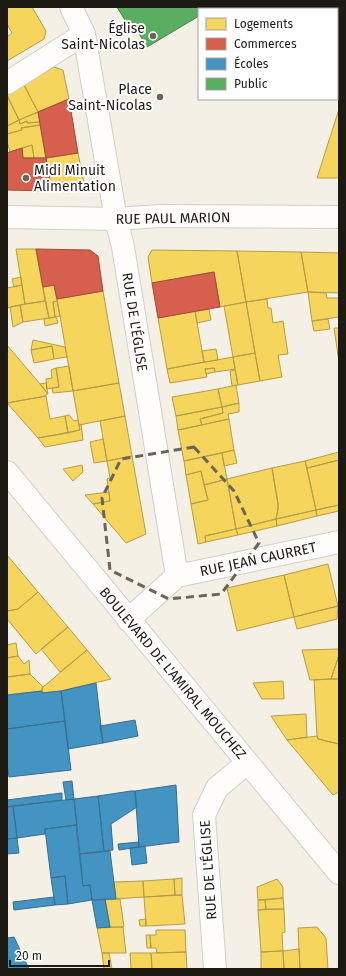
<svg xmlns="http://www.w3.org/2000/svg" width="346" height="976" viewBox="0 0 346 976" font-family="'Fira Sans',sans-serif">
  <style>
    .homes { fill: #f6d55c; stroke: #b59d46 }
    .shops { fill: #d6604d; stroke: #9e4b3c }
    .schools { fill: #4393c3; stroke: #376f8e }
    .public { fill: #5aae61; stroke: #47824a }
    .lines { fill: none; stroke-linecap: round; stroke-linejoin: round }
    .street-casing { stroke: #d2cec6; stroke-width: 24 }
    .street { stroke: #fefdfb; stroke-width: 22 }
    .marked { fill: none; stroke: #68655c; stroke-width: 3; stroke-dasharray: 8 5; stroke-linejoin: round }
    .poi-dot { fill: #68655c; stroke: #fff; stroke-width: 1.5 }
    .labels { text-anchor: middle; stroke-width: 4; stroke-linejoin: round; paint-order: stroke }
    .poi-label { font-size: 14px; fill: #1c1a13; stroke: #fff; text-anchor: end }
    .street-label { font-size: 14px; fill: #1c1a13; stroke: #fff }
  </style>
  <rect width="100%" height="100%" fill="#f5f0e5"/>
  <!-- homes -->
  <path class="homes" d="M7,7h25l14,24 -2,8 -37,22v-24l5,-4 -5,-9z
    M54,67l9,3 6,29 -31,13 -14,-27z
    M24,85l14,27 -19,8 -12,-25z
    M7,96l12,24 -12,6z
    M339,109v69h-22z
    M38,112l2,10 -13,1v-2l-7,3 -1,-4z
    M19,120l1,4 7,-3v2l13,-1v3l-19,3 1,2 -15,4v-8z
    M40,125l6,33h-12l-2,-13 -22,7 -3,-11v-7l15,-4 -1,-2z
    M32,145l2,13h-11l-1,-10z
    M78,153l6,30 -7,8h-25l-6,-33z
    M16,249h20l9,52 -20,3z
    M152,250l85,1 9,51 -26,5 -6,-35 -62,11 -4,-26z
    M237,251l64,1 7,40 -62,10z
    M301,252l38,1v40l-31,-1z
    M21,277l1,8 -8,2 -2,-8z
    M22,285l3,19 -18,4v-20z
    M54,285l3,16 -4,1 2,15 -6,1 -6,-31z
    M103,291l16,92 -46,8 -16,-92z
    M308,292l18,1 1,5h12v19l-27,4z
    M267,299l1,9h3l2,15 10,-2 5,33 -10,1 4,22 -22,4 -14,-79z
    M45,301l4,17 -26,4 -3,-17z
    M57,301l3,15 -5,1 -2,-15z
    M246,302l9,51 -22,4 -9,-51z
    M20,305l3,17 -10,5 -3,-20z
    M209,309l2,11 -14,3 -2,-12z
    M195,311l9,51 -37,7 -9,-51z
    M56,317l2,6 -13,3 -1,-7z
    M328,319l2,10 -16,2 -2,-10z
    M334,328h5v34z
    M33,340l32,7 2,10 -13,2 -2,-13 -21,4z
    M7,345l33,39 8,10h-2v2l-39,7z
    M52,346l2,13 -20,4 -3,-13z
    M216,349l2,11 -14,2 -2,-11z
    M255,353l5,28 -22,4 -5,-28z
    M233,357l2,12 -20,3 -1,-4 -9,1 2,8 -37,6 -3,-14z
    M69,366l4,25 -20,2 -1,-5 7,-1 -3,-19z
    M56,368l3,19 -12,2 -1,-10 6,-1 -1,-8z
    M214,368l1,4 -9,2 -1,-5z
    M235,370l3,15 -6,1 -2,-15z
    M46,383l1,6 1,5 -8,-10z
    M119,383l6,33 -46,9 -6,-34z
    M236,385l3,18 -17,4 -4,-18z
    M218,389l4,18 -46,9 -4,-19z
    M46,396l4,23 15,-3 3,17 -30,5 -31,-35z
    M239,403v9l-11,2 1,5 -27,6 -2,-6 23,-6 -1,-6z
    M222,407l1,6 -23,6 2,6 -24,5 -2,-14z
    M69,415l5,6 4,-1 2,10 -12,3 -3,-17z
    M125,416l7,40 -25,5 -7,-40z
    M229,419l5,31 -50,11 -6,-31z
    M81,424l2,16 -38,7 -7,-9 42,-8 -1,-5z
    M103,439l4,22 -13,2 -4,-21z
    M234,450l3,13 -13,3 -2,-13z
    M339,452v8l-32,8 -2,-7z
    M222,453l5,26 -23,6 -3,-14 -15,4 -2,-14z
    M132,456l14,78 -20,9 -33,-39 17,-3 -3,-22 3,-1 -3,-17z
    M339,460v45l-23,5 -9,-42z
    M305,461l11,49 -40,9 2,-10v-5l-6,-36z
    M82,465l1,7 -10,9 -10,-12z
    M272,468l6,36v5l-2,10 -40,10 -9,-50z
    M201,471l7,29 -17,4 -5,-29z
    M227,479l9,50 -31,7 1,6 -8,2 -7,-40 17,-4 -4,-15z
    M109,492l1,9 -17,3 -8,-9z
    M339,505v6l-22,5 -1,-6z
    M316,510l1,6 -40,10 -1,-7z
    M276,519l1,7 -39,9 -2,-6z
    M236,529l2,6 -32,7 -1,-6z
    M7,555l31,37 -20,17 -11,2z
    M328,564l10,42 -44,11 -10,-42z
    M284,575l10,42 -57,14 -10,-43z
    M38,592l30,35 -32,27 -29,-35v-8l11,-2z
    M338,606l-1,13 -40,10 -3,-12z
    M68,627l19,23 -27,22 -19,-23z
    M16,643l2,13 -11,2v-13z
    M339,649v6l-8,24 -21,1 -8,-30z
    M87,650l24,29 -50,12 -19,2v-5z
    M339,655v24h-8z
    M18,656l6,8 5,-4 1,14 -23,3v-19z
    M30,674l13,13 -1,4 -35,4v-18z
    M331,679h8v65l-21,-5 -1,-3 -3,-56z
    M283,681l1,18h-22l-9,-16z
    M306,714l1,23 -20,3 -16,-24z
    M317,736l1,3 21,5v48l-6,3 -46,-55z
    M182,878v17h-7l-1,-16z
    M174,879l1,16 -31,2 -1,-16z
    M277,879l6,8v11l-25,2 -1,-13z
    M143,881l1,16 -28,2 -2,-17z
    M182,895l3,29 -39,2 -2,-29z
    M283,898l1,11h-18l-1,-9z
    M105,899h15l4,28h-14z
    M258,900h7l1,9 -8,1z
    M284,909l1,23 -3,1 1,18 -22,1 -3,-42z
    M146,919v7h-6l-1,-6z
    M123,927l3,26h-24l-5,-25z
    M317,927l9,11 2,31h-28l-2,-41z
    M156,930h29l1,22 -29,1 -1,-5h-5l-1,-13h6z
    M146,935h4l1,13h-4z
    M299,949l1,20h-16l-1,-18z
    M283,951l1,18h-23v-17z
    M186,952l1,17h-35l-1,-16z
    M102,953h7l3,16h-8z
    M130,953h21l1,16h-21z"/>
  <!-- shops -->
  <path class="shops" d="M69,99l9,54 -32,5 -8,-46z
    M22,148l1,10h23l6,33 -45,-1v-37z
    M36,249l54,1 8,6 5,35 -46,8 -3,-14 -11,2z
    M214,272l6,35 -62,11 -6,-35z"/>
  <!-- schools -->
  <path class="schools" d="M96,683l7,60 -35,6 -7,-58z
    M42,691v2l19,-2 4,30 -58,8v-34z
    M135,720l3,16 -35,7 -3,-17z
    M65,721l6,49 -62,7 -2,-14v-34z
    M72,781l2,18 -8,1 -3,-18z
    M176,785l3,57 -40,5 -4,-56z
    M131,791h4l2,16 -26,17 2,26 -9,1 -6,-55z
    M62,793v7l-55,7v-7z
    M98,796l6,55 -24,3 -6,-55z
    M74,799l3,26 -32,4v5l-28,4 -4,-32z
    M13,806l4,32 -10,1v-32z
    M76,825l7,61 7,-1 2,15 -24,4 -3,-28 -14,2 -6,-49z
    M17,838l2,15 -12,1v-15z
    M139,842v5l-20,3 -1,-6z
    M145,846l2,17 -15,2 -2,-17z
    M110,851l6,48 -24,1 -2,-15 -7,1 -3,-32z
    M65,876l3,28 -13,1 -4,-27z
    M54,897l1,8 -41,5 -1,-8z
    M105,899l5,28 -13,1 -5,-28z
    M14,937l15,32h-22v-31z"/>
  <!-- public -->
  <path class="public" d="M117,7h97l-3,2h-12v7l-52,31 -15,-25 -4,3z"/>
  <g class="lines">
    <!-- street casing -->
    <g class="street-casing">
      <path id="street" d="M71,7l13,27 32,185 7,28 54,329
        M7,83l77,-49
        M7,217l109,2 44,-3 179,1
        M7,472l332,401
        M177,576l162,-34
        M128,620l49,-44
        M215,969l-11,-154 13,-27 30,-25"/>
    </g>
    <!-- street -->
    <use href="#street" class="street"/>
  </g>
  <!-- marked area -->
  <path class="marked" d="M194,447l40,44 25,52 -38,51 -52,5 -59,-29 -8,-72 19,-39z"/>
  <!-- markers -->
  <g class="poi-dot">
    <circle cx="153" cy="36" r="4"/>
    <circle cx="160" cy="97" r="4"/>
    <circle cx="26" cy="178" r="4"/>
  </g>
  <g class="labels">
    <!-- poi labels -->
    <g class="poi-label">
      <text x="145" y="33">Église<tspan x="145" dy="16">Saint-Nicolas</tspan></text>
      <text x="152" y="94">Place<tspan x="152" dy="16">Saint-Nicolas</tspan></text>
      <text x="34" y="175" text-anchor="start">Midi Minuit<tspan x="34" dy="16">Alimentation</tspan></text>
    </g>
    <!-- street labels -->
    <g class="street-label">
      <text transform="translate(173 218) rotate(-1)" y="5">RUE PAUL MARION</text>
      <text transform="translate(135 322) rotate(81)" y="5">RUE DE L'ÉGLISE</text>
      <text transform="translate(258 559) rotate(-12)" y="5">RUE JEAN CAURRET</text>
      <text transform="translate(173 673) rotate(50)" y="5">BOULEVARD DE L'AMIRAL MOUCHEZ</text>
      <text transform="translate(208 870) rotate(-94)" y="5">RUE DE L'ÉGLISE</text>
    </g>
  </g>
  <!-- border -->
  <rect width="346" height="976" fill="none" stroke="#1c1a13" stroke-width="16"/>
  <!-- legend -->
  <rect x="198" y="8" width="140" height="92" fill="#ffffff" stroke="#a4a3a1"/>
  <rect x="206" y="18" width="20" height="12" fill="#f6d55c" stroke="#a4a3a1"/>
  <text x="234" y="28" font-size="12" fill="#1c1a13">Logements</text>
  <rect x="206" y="38" width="20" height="12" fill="#d6604d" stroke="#a4a3a1"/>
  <text x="234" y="48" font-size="12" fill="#1c1a13">Commerces</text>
  <rect x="206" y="58" width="20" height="12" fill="#4393c3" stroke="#a4a3a1"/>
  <text x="234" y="68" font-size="12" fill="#1c1a13">Écoles</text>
  <rect x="206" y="78" width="20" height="12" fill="#5aae61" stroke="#a4a3a1"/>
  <text x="234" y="88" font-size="12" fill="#1c1a13">Public</text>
  <!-- scale -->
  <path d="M10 960v6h99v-6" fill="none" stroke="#1c1a13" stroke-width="2"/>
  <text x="16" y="960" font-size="12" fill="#1c1a13" stroke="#ffffff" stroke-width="3" paint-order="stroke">20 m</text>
</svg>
